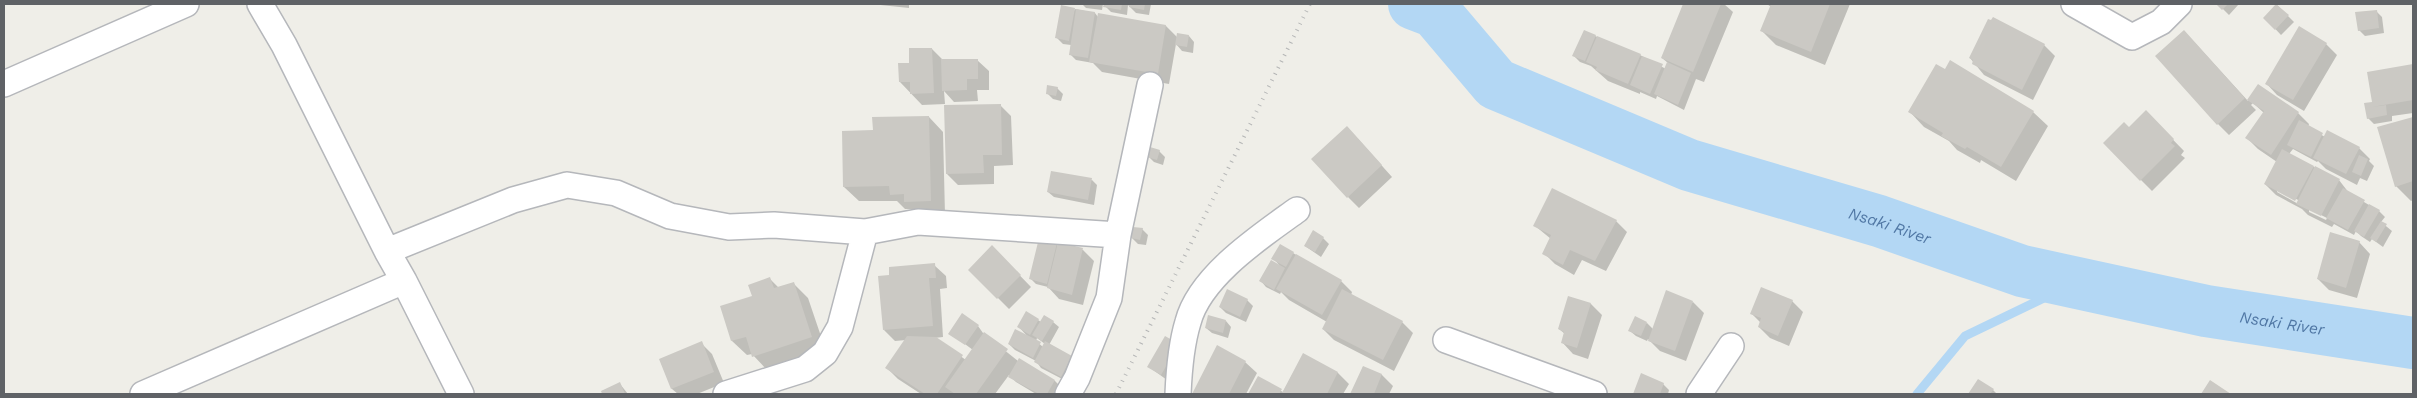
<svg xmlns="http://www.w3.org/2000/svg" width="2417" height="398" viewBox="0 0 2417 398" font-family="'Work Sans',sans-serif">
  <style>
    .shadow { fill: #0003; fill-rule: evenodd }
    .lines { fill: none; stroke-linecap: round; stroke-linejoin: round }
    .stream { stroke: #b3d7f4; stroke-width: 9 }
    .river { stroke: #b3d7f4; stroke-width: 52 }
    .building { fill: #cbc9c4 }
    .minor-casing { stroke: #b5b7bb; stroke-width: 28 }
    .minor { stroke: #fff; stroke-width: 25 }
    .rail { stroke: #b5b6b6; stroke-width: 4; stroke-dasharray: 1 6; stroke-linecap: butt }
    .labels { text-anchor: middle; stroke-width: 5; stroke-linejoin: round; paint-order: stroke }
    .water-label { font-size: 16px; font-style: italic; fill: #5178a5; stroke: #fff }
  </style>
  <rect width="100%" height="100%" fill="#efeee8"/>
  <!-- shadow -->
  <path class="shadow" d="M871,4h38v4z
    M1082,4h69l-2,11 -13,-2 -8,-8 -1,10 -16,-3 -8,-8 -1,6 -16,-2z
    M1685,4h39l9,8 -29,70 -8,-3 -12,31 -27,-14 -1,3 -16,-7v2l-32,-13 -17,-15 -11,-4 -6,-6 21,-20 45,19 26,14 2,-6 -6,-5z
    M1767,4h83l-25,61 -49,-20 -14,-14 9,-24z
    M2218,4h21l-10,11z
    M2277,5l17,17 -13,13 -16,-17z
    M1075,9l20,4 3,4 68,9 12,12 11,-2 5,6 -1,11 -11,-2 -6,-7 -7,40 -67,-12 -9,-9 -17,-3 -6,-6 1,-9 -8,-1 -6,-6z
    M2376,11l6,6 2,16 -19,3 -6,-6z
    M2195,43l53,58 10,-15 40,27 11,11 -1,3 17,10 34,11 11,11 -1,2 5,5 -7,15 -7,-3 -3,7 -31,-16 -8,-8 -1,1 -24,-13 -4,5 50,26 10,13 30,18 6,6 -4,5 11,9 -9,16 -11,-8 -2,3 -9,-6 -5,-5 -2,4 -20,-11 -2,3 -24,-12 -6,-6 -26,-14 -11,-11 12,-22 -19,-13 -11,-11 17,-25 -11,-10 -2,2 5,5 -27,25 -11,-11zM2277,189l25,13 -2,3 -23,-13zM2309,209l18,9 -1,2 -17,-8z
    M2326,44l11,11 -33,56 -27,-16 -11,-12z
    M2044,45l11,11 -22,44 -49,-25 -14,-17z
    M932,49l12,12 33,-1 12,11v19h-12l1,11 -24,1 -10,-11 1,13 -23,1 -22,-23 10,-18z
    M2413,66v47l-21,3v5l-18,3 -6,-6 -2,-14 8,2 -6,-33z
    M1057,88l6,6 -2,7 -8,-2 -6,-6z
    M1000,105l11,11 2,49 -19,1v18l-36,1 -11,-11z
    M1910,112h123l15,14 -32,55 -35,-21 -1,3 -23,-13 -8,-9 -25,-14z
    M2146,112l38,39 -3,4 4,3 -33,33 -48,-48 25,-14z
    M929,117l14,15 2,83 -25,1 -8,-7h-7l-8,-8h-38l-15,-14 30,-56z
    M2413,118v82l-2,1 -15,-15 -17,-58z
    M1358,139l34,38 -33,31 -11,-11z
    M1159,151l6,6 -2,8 -9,-3 -6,-6z
    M1092,180l5,5 -3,20 -40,-8 -6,-5z
    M1616,221l11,11 -21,39 -24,-11 -8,15 -19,-11 -11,-11 7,-14 -17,-14z
    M1142,229l6,6 -2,10 -8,-1 -6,-6z
    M1323,238l6,6 -8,13 -16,-11z
    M2359,242l11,12 -13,44 -28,-8 -11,-11z
    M1056,244l2,2 1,-2 24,6 11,11 -11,44 -24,-6 -11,-12 -12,-3 -6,-6z
    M992,247l39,40 -22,22 -39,-39z
    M1293,253l48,28 11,11 -1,3 51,27 11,11 -19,38 -60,-31 -11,-11 4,-7 -38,-22 -8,-8 -1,2 -14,-7 -5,-6 19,-15 -7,-8z
    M934,265l12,11 1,12 -7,1 3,48 -9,1 32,22 7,-10 -23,-17 28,-7 5,7 35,28 37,20 5,5 -4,8h-20l-20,-12 -7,-7 -14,19h-74l-23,-15 -11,-11 19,-28 -11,1 -11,-11z
    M770,279l9,9 14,-5 15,15 18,53 -58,20 -16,-17 -5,1 -15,-14 -11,-34 33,-10z
    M1569,297l22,7 11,11 -14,44 -15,-5 -11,-12 3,-8 -6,-5z
    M1247,300l6,6 -7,16 -20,-9 -6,-6z
    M1792,301l11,11 -14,34 -19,-8 -11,-11 2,-4 -10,-10z
    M1693,302l11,11 -18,48 -26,-10 -12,-12 -1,2 -11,-5 -6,-5 17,-8 6,6z
    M1027,313l14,9h12l6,5 -10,18 22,12 6,6 -9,19 -27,-14 -5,-7 -21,-11 -6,-6 19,-7 -9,-10zM1037,338l8,6 -2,3 -7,-6z
    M1226,321l5,6 -3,11 -16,-5 -6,-5z
    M701,343l11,11 12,29 -27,11h-19l-6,-5 -12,-29z
    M1178,345l-11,35 -18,-13z
    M1217,347l28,15 12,11 -11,21h-53z
    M1303,355l35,18 11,11 -6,10h-94l9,-16 25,14z
    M1363,367l19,8 11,11 -4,8h-37z
    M1979,381l14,9 4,4h-27z
    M620,384l8,10h-24l-2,-3z
    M1663,384l6,6 -1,4 -33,-1z"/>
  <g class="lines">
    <!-- stream -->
    <path class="stream" d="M1917,394l48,-58 110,-53"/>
    <!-- river -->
    <path class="river" id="s1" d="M1414,4l21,8 61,72 193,81 190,56 143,50 184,40 207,32"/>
  </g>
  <!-- building -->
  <path class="building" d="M1104,4h18l-1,6 -18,-3z
    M1129,4h16l-1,6 -15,-3z
    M1683,4h38l-28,68 -32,-14z
    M1771,4h59l-19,48 -51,-21z
    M2216,4h12l-6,6z
    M2276,4l13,11 -14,15 -12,-12z
    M1061,5l14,3 -6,33 -14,-3z
    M1076,9l19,3 -7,46 -19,-3z
    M2377,10l2,18 -21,3 -3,-19z
    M1098,13l68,12 -8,49 -69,-12z
    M1993,17l52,27 -23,46 -50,-26 1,-4 -4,-2 19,-39 3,1z
    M2299,26l28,17 -34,57 -28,-16z
    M1584,30l12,5 -11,26 -13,-5z
    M2184,30l61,68 -28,27 -62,-69z
    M1177,33l12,2 -2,12 -12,-2z
    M1597,36l44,18 -13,30 -33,-14 2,-3 -11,-5z
    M909,48h23l2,45 -24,1v-12h-11l-1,-19h11z
    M1642,56l21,8 -13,30 -20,-9z
    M941,59h37v20h-11v11l-25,1z
    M1950,60l84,51 -33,56 -34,-20 -2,2 -24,-13 2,-3 -35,-21 28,-48 9,5z
    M1667,62l24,11 -13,32 -24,-11z
    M2413,64v36l-41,7 14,-2 1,10 -20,4 -3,-16 8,-1 -5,-30z
    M2258,84l41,28 -28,43 -26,-17 19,-27 -17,-11z
    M1047,85l11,2 -2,9 -10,-2z
    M1001,104l1,51h-19l1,18 -38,1 -2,-69z
    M2146,110l28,29 -3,4 4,3 -35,35 -37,-38 21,-21 5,5z
    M929,116l2,85 -27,1v-8l-14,1 -1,-9 -46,1 -1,-56 31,-1 -1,-13z
    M2413,117v64l-18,6 -18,-60z
    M2299,120l24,13 -12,24 -24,-12z
    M1347,126l35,39 -35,33 -36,-39z
    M2327,130l33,17 -14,27 -33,-16z
    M1150,147l10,3 -3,10 -10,-3z
    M2282,149l32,17 -19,35 -31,-17z
    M2359,155l9,4 -7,17 -9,-4z
    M2315,166l25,13 -19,37 -25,-12z
    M1051,171l41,7 -4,22 -41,-8z
    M1552,188l65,32 -22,41 -25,-11 -7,15 -21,-11 9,-19 -18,-9z
    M2343,188l22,12 -17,30 -22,-12z
    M2369,204l11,6 -16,27 -10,-6z
    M2381,221l6,3 -11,18 -6,-4z
    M1133,227l10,1 -3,12 -9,-2z
    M1313,230l11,7 -9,15 -11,-6z
    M2330,232l30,9 -14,47 -29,-9z
    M1039,238l18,5 -10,41 -18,-5z
    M1058,242l25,6 -11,47 -25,-7z
    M1280,244l14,8 -8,15 -15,-8z
    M992,245l29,30 -24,24 -29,-29z
    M1296,254l46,26 -20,35 -46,-26z
    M1271,260l14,8 -11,22 -15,-9z
    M935,263l1,15h-7l4,48 -50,4 -5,-54 11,-1v-8z
    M770,277l4,11 20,-6 18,55 -60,20 -6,-20 -15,4 -11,-35 32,-10 -4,-11z
    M1761,287l32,13 -15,36 -20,-9 3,-9 -11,-4z
    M1227,289l21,10 -8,18 -21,-10z
    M1342,289l61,32 -20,39 -61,-31z
    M1666,290l27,11 -18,50 -27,-10z
    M1568,296l23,7 -14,45 -16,-5 3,-11 -6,-3z
    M1026,311l13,8 -9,16 -13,-8z
    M962,313l17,12 -14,20 -17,-11z
    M1044,315l10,6 -12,20 -10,-6z
    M1208,315l18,5 -3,13 -18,-5z
    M1635,316l12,6 -6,14 -13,-5z
    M1015,329l26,13 -8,16 -25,-14z
    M984,332l24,17 -32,45h-21l-10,-7z
    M907,336l29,1 27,18 -26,39h-12l-40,-26z
    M1165,336l14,8 -18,31 -14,-8z
    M702,341l12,31 -43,17 -12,-30z
    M1045,341l27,15 -11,21 -27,-15z
    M1217,345l29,16 -17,33h-37z
    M1303,353l35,19 -11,22 -45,-1z
    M1019,358l36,22 -8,14h-8l-31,-17z
    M1363,366l19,8 -8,20h-24z
    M1641,373l23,10 -4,11h-27z
    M1258,376l24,13 -3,5h-31z
    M1978,379l16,10 -4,5h-22z
    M2210,380l21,14h-30z
    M620,382l5,12h-23l-1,-3z"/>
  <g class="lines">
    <!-- minor casing -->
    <g class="minor-casing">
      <path id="minor" d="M260,4l24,41 103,206 17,30 57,113
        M2074,4l58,33 29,-15 18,-18
        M4,84l182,-80
        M387,251l126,-51 54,-15 49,8 54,23 59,11 45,-2 91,7 53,-10 200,13
        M1446,340l148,54
        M143,394l261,-113
        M726,394l79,-25 20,-16 15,-26 25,-95
        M1068,394l9,-16 32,-80 9,-63 32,-150
        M1178,394c1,-24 3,-49 10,-72 12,-46 73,-86 109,-112
        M1699,394l32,-48"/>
    </g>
    <!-- minor -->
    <use href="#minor" class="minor"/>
    <!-- rail -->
    <path class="rail" d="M1116,394l194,-390"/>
  </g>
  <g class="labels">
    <!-- water labels -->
    <g class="water-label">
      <text dy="6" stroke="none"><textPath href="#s1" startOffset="536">Nsaki River</textPath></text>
      <text dy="6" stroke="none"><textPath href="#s1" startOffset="941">Nsaki River</textPath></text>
    </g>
  </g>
  <!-- border -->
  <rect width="2417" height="398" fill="none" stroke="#5f6266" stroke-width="10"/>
</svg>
